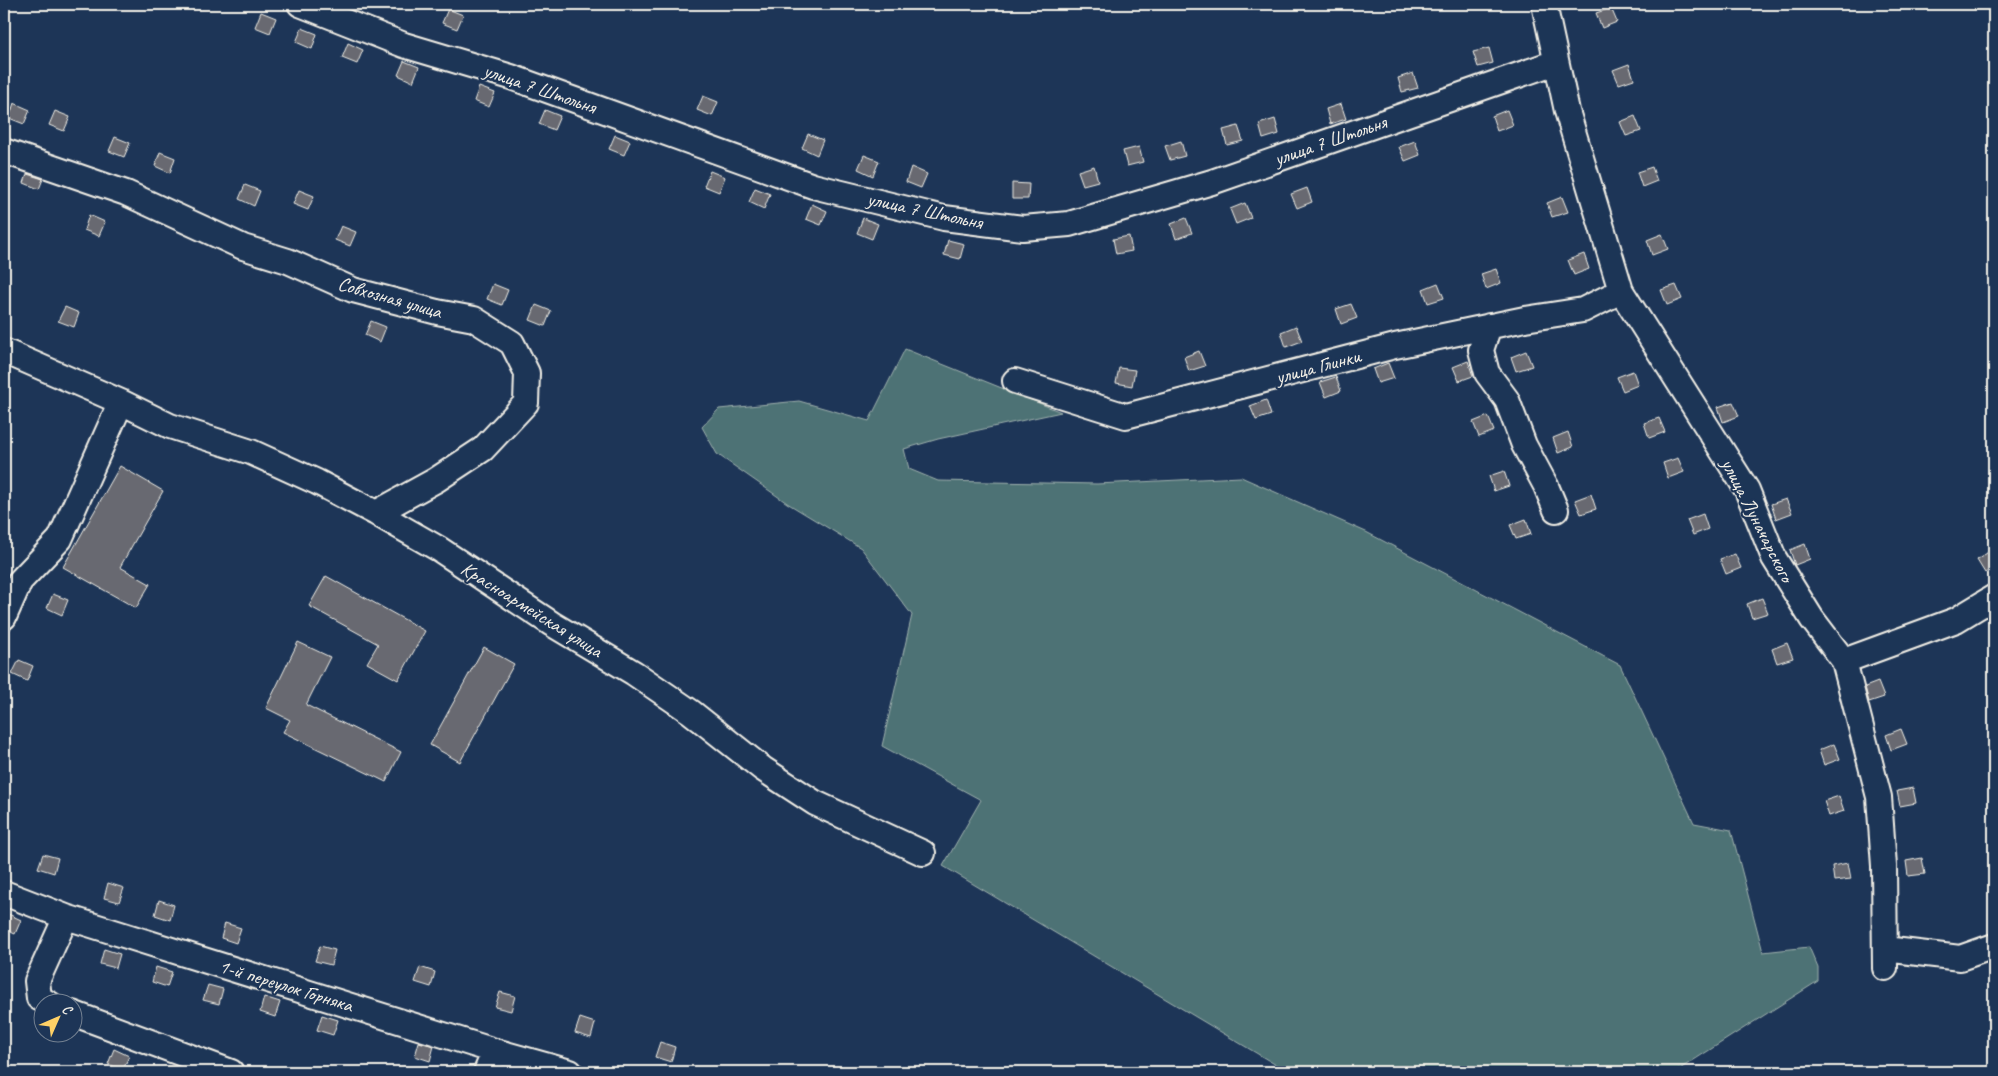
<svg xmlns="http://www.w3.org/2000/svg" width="1998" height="1076" viewBox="0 0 1998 1076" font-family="Caveat,sans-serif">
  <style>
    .green { fill: #4d7274; stroke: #a0b2ae }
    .building { fill: #676971; stroke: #f4f1e8 }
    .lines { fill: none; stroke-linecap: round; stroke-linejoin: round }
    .minor-casing { stroke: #f4f1e8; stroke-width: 28 }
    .minor { stroke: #1d3557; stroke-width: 24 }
    .labels { text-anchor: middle; stroke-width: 4.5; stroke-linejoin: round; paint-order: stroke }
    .street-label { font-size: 20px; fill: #f4f1e8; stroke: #1d3557 }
  </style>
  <rect width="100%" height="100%" fill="#1d3557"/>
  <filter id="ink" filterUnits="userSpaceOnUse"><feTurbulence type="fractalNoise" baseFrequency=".02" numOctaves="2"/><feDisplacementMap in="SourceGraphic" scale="10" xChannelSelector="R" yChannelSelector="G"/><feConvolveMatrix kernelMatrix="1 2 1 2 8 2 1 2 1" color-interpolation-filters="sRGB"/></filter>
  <g filter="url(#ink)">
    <!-- green -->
    <path class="green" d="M905,349l156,63 -123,27 -34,10 5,20 29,12 159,3 144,-7 125,55 254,133 74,158 37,7 32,122 46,-5 9,21v13l-143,91h-387l-345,-206 38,-66 -99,-54 30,-131 -51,-67 -74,-45 -70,-49 -15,-27 17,-18 80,-8 70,20z"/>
    <!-- building -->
    <path class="building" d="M1611,8l6,14 -15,6 -6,-15z
      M448,9l15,6 -6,14 -15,-6z
      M261,12l15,6 -6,15 -15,-6z
      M302,28l15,6 -5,15 -16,-7z
      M348,43l15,7 -6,14 -15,-6z
      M1489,48l4,15 -15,4 -5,-15z
      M404,61l15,6 -6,15 -15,-7z
      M1629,64l5,15 -15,5 -6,-14z
      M1413,73l5,15 -16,4 -4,-14z
      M479,87l16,6 -6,14 -15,-6z
      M703,96l15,6 -6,14 -15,-6z
      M14,103l16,7 -6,14 -15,-6z
      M1341,104l5,15 -16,5 -4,-15z
      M545,110l15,6 -6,14 -15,-6z
      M1507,110l6,15 -16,6 -5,-15z
      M55,111l15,6 -6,14 -15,-6z
      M1635,116l6,15 -15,5 -6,-14z
      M1275,119l4,15 -16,5 -4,-15z
      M1238,126l5,15 -16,4 -4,-15z
      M808,134l15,6 -6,15 -15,-7z
      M615,135l15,6 -6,14 -15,-6z
      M115,137l15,6 -6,14 -15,-6z
      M1181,141l4,15 -15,4 -5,-14z
      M1415,141l5,14 -15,6 -6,-14z
      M1139,147l4,15 -16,4 -4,-15z
      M160,152l15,6 -5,15 -15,-7z
      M864,155l15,6 -6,15 -15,-7z
      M1094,166l4,15 -15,4 -5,-14z
      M911,167l16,7 -6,14 -15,-6z
      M1652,167l5,14 -15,6 -5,-15z
      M710,171l15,6 -6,15 -15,-6z
      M27,174l16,5 -4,10 -15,-6z
      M1012,183l17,1 -1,15h-16z
      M245,185l15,6 -6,15 -15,-7z
      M755,188l15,6 -6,15 -15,-7z
      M1307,188l5,14 -15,6 -6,-14z
      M299,190l15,6 -6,14 -15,-6z
      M1562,197l6,15 -16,5 -5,-14z
      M1245,203l6,15 -15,6 -6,-15z
      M812,204l15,7 -6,14 -15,-6z
      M89,215l16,7 -6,14 -15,-6z
      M863,218l15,6 -6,15 -15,-6z
      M1186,218l6,15 -16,6 -5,-15z
      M341,226l15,6 -6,14 -15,-6z
      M1662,234l6,15 -16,6 -5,-15z
      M1129,236l3,15 -16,3 -3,-15z
      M948,240l16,4 -4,15 -16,-4z
      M1584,254l5,15 -15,6 -6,-15z
      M1496,269l5,14 -15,6 -5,-15z
      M1438,283l6,15 -16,5 -5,-14z
      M493,284l15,6 -6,15 -15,-6z
      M1676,285l6,14 -15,6 -6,-15z
      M1351,304l6,14 -16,6 -5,-15z
      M536,305l15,6 -6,15 -15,-6z
      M65,307l14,6 -5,14 -16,-6z
      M371,321l15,6 -6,15 -15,-7z
      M1296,326l6,15 -16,6 -5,-15z
      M1199,351l6,15 -16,5 -5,-14z
      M1526,351l6,15 -16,5 -5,-14z
      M1468,361l5,15 -14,5 -6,-14z
      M1388,363l6,15 -16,5 -5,-14z
      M1119,368l16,2 -3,16 -16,-3z
      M1633,371l5,14 -15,6 -6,-14z
      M1336,377l5,14 -15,6 -6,-15z
      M1266,400l5,15 -15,5 -6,-14z
      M1733,402l6,14 -16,6 -5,-15z
      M1488,416l6,15 -15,6 -6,-15z
      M1659,418l6,14 -16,6 -5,-15z
      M1568,432l5,15 -15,6 -5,-15z
      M1678,458l6,14 -16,6 -5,-15z
      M120,466l43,25 -43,76 30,17 -14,24 -73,-41z
      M1504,471l5,15 -15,5 -5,-15z
      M1591,494l5,15 -15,5 -6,-14z
      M1786,499l6,14 -16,6 -5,-15z
      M1703,514l5,15 -15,6 -6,-15z
      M1526,519l5,15 -15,5 -6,-14z
      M1805,544l5,15 -15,6 -5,-15z
      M1994,548v19l-9,6 -8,-13z
      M1735,554l6,14 -15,6 -6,-15z
      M326,576l99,55 -27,49 -31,-17 11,-19 -69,-38z
      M53,594l15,6 -6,15 -15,-7z
      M1762,598l6,15 -16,5 -5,-14z
      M298,642l32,15 -24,48 95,47 -15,30 -103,-50 7,-12 -24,-12z
      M1787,643l6,15 -16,5 -5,-14z
      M484,647l30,17 -54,98 -30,-17z
      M19,660l14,6 -6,15 -15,-7z
      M1878,682l6,15 -15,5 -4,-15z
      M1901,729l6,15 -16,6 -5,-15z
      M1834,744l6,15 -16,6 -5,-15z
      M1913,788l3,15 -16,3 -3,-15z
      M1839,796l5,15 -15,5 -5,-15z
      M43,854l15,4 -4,15 -16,-5z
      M1922,858l3,16 -17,2 -2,-15z
      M1848,863l3,16 -17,2 -2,-15z
      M108,883l16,5 -5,14 -15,-4z
      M159,900l15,5 -4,15 -15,-5z
      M4,912l17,8 -6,14 -11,-5z
      M225,923l16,5 -5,15 -15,-5z
      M320,946l15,4 -4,15 -16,-4z
      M104,949l16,5 -4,14 -16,-4z
      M156,967l16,5 -5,15 -15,-5z
      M420,967l15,5 -4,15 -16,-5z
      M208,985l15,4 -4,15 -16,-4z
      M500,992l15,4 -4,15 -16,-4z
      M264,997l16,5 -5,15 -15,-5z
      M322,1015l16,5 -5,15 -16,-5z
      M580,1018l15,5 -4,15 -16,-5z
      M419,1042l15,4 -4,15 -15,-5z
      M660,1042l15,5 -4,15 -16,-5z
      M114,1049l15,7 -6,14 -15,-6z"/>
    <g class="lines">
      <!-- minor casing -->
      <g class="minor-casing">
        <path id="minor" d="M300,4l104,41 107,32 302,109 131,32 79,10 46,-4 143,-42 344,-120
          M1544,4l23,107 54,180 126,199 27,68 38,61 32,42 35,136 5,69 1,102
          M4,151l122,42 117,54 45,14 65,29 84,22 37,7 38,24 15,30 -1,30 -43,46 -47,31 -60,33
          M1489,326l-8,24 6,23 20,27 17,45 22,41 10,24
          M4,351l117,51 49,24 81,26 66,30 59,31 63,36 113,75 82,49 57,39 72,57 52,34 108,50
          M1015,381l111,35 269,-70 130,-27 58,-9 38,-19
          M4,617l16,-36 40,-42 61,-137
          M1844,661l112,-41 38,-23
          M4,893l62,24 429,134 75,21
          M1885,949l75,9 34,-12
          M50,1004l-11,-6 -2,-17 29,-64
          M72,1013l159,59
          M486,1072l9,-21"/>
      </g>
      <!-- minor -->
      <use href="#minor" class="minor"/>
    </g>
  </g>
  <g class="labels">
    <!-- street labels -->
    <g class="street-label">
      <text transform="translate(540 88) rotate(19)" y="7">улица 7 Штольня</text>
      <text transform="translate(1330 140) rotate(-19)" y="7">улица 7 Штольня</text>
      <text transform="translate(925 210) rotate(12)" y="7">улица 7 Штольня</text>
      <text transform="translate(390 297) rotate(16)" y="7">Совхозная улица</text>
      <text transform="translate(1318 366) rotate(-15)" y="7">улица Глинки</text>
      <text transform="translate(1758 520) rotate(63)" y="7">улица Луначарского</text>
      <text transform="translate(532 609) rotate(32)" y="7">Красноармейская улица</text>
      <text transform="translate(286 985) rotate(17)" y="7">1-й переулок Горняка</text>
    </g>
  </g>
  <!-- margin -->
  <rect width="1998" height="1076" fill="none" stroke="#1d3557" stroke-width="20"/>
  <rect x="10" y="10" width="1978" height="1056" fill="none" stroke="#f4f1e8" stroke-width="2" filter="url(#ink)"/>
  <!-- north arrow -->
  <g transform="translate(58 1018) rotate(45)"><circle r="24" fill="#1d3557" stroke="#738091"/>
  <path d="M0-4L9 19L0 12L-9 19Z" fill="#ffd166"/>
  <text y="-8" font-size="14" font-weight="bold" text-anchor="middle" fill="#f4f1e8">С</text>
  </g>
</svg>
